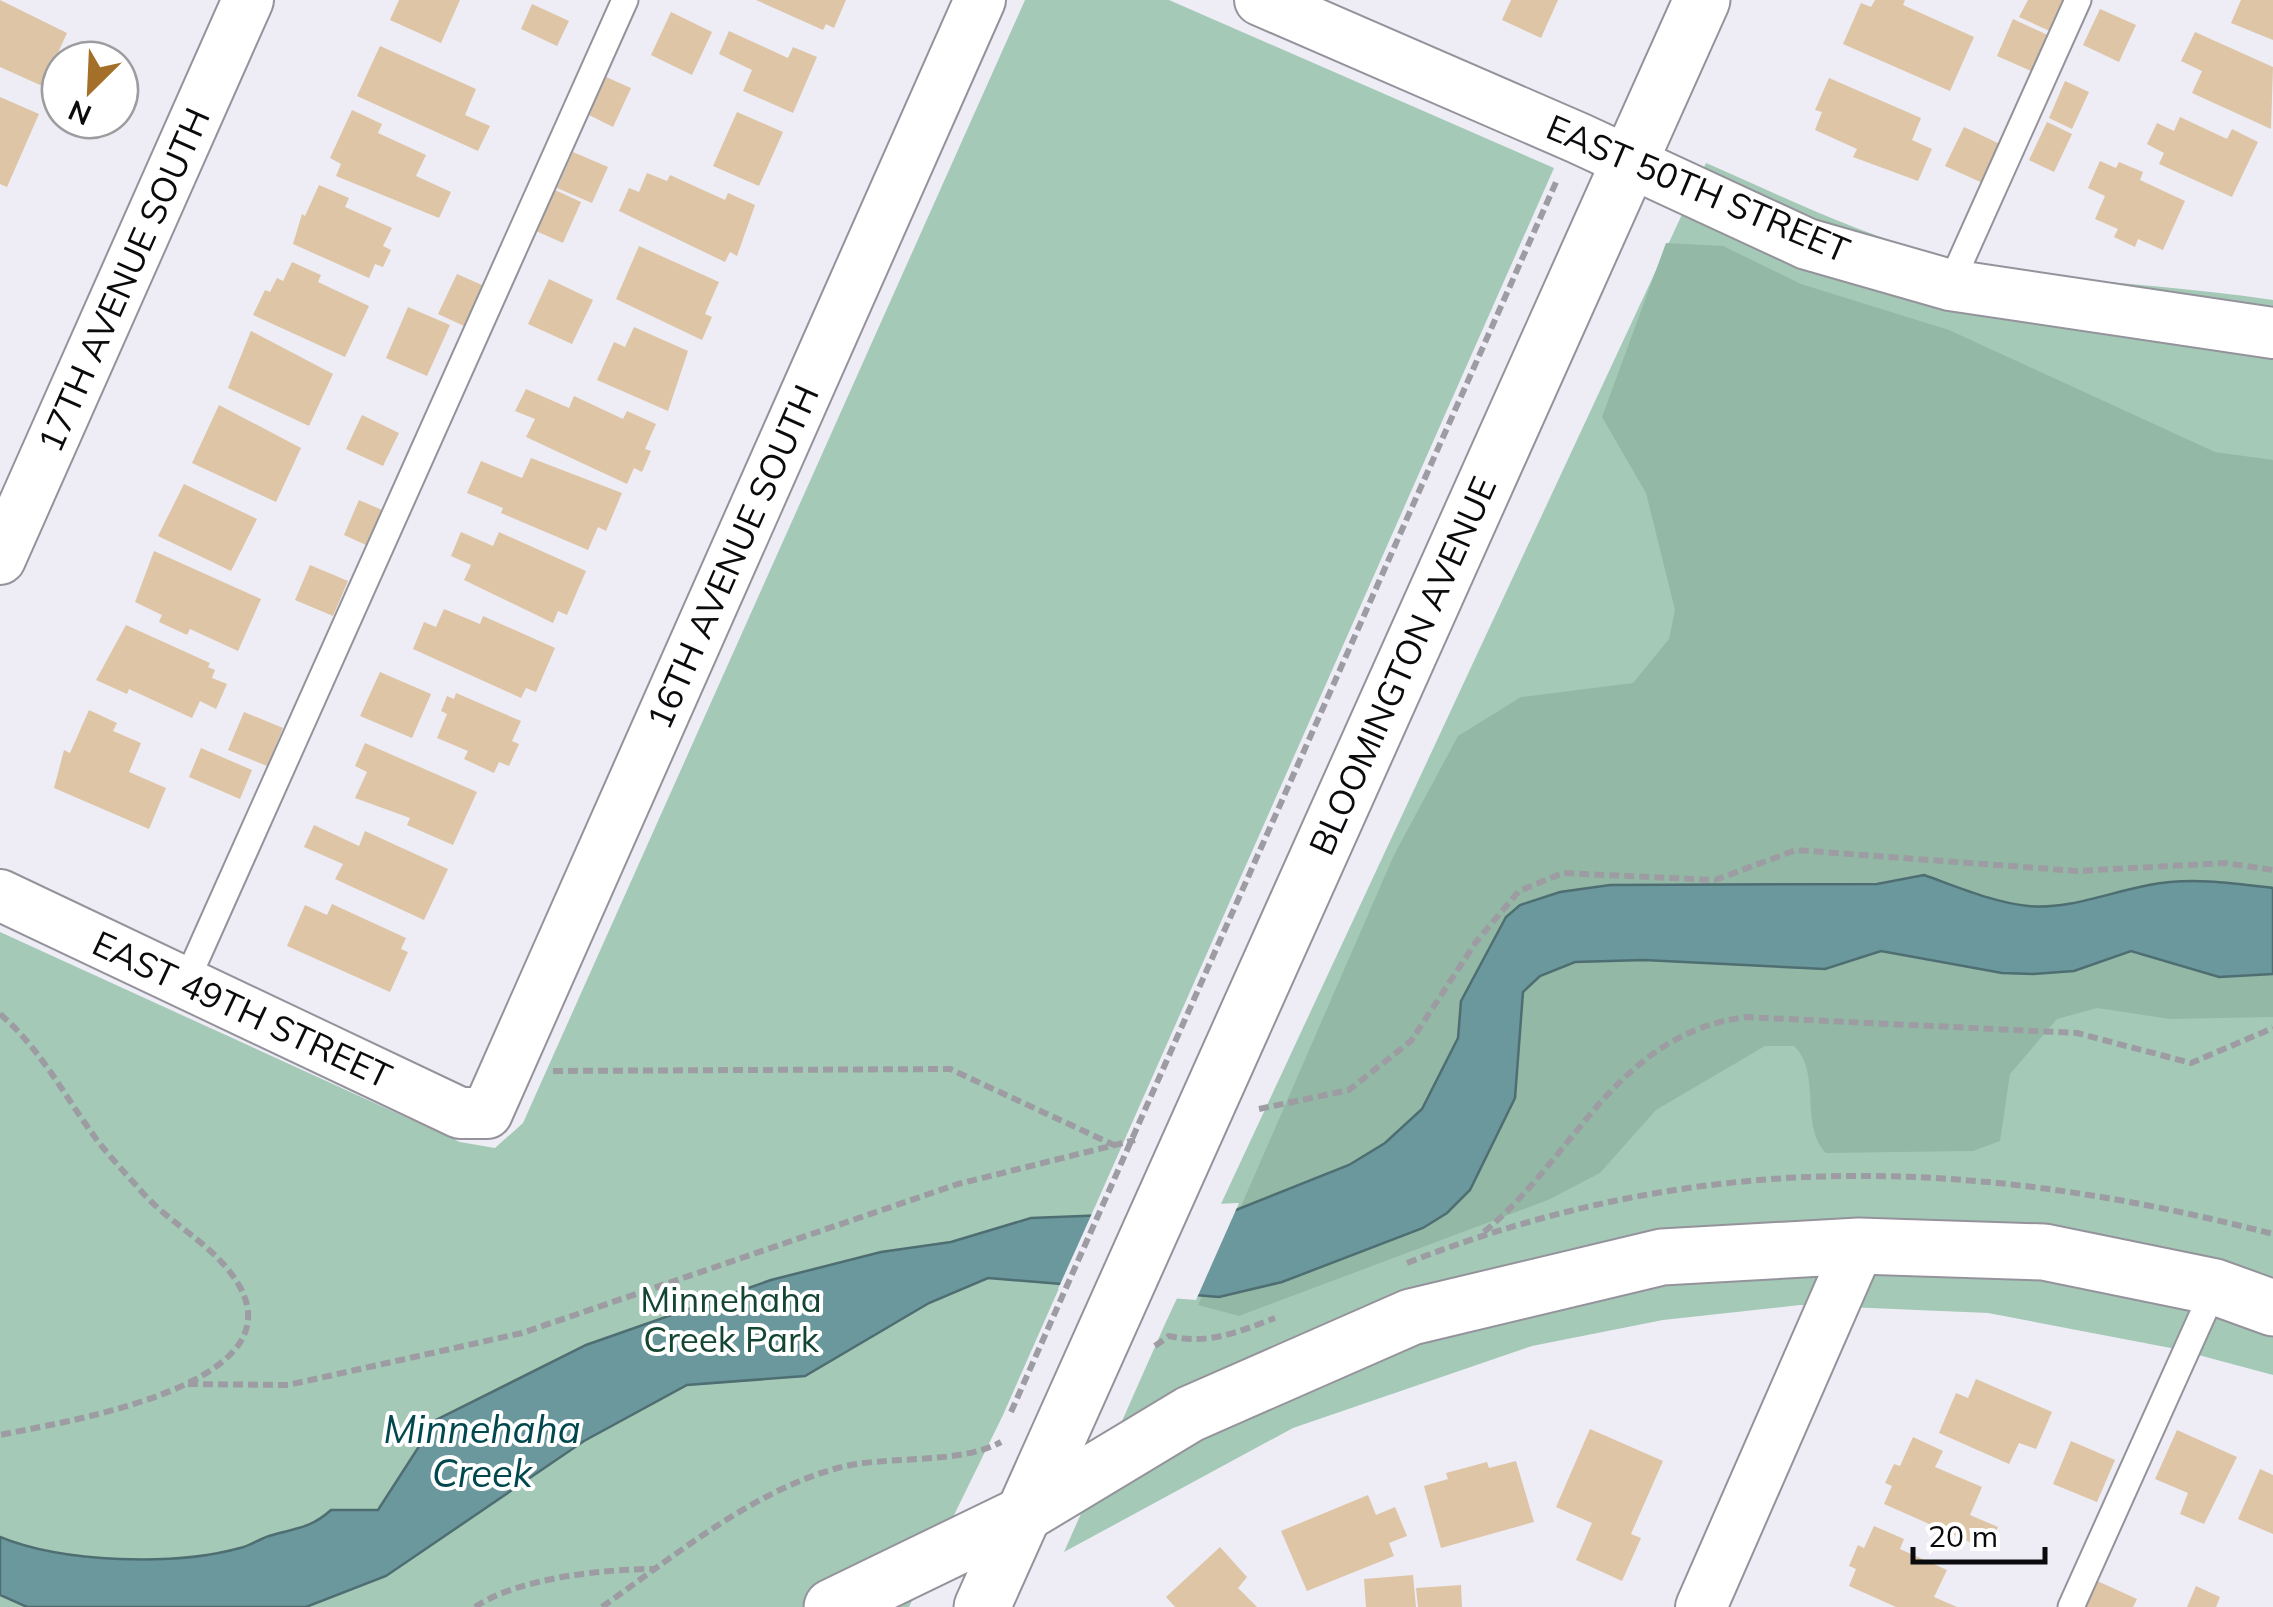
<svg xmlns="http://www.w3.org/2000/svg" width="2273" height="1607" viewBox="0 0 2273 1607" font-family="Mulish,sans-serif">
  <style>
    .green { fill: #a5c9b7 }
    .forest { fill: #93b9a6 }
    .water { fill: #6b989d; stroke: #4e6e72; stroke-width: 2.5 }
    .pier { fill: #eeedf6 }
    .building { fill: #ddc5a6 }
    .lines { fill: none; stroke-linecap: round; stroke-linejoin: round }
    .lane-casing { stroke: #94939b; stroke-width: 29 }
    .street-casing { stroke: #94939b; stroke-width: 54 }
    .secondary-casing { stroke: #94939b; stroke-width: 59 }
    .path { stroke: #9d9ca3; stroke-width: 6; stroke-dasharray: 10 5; stroke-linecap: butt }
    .lane { stroke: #fff; stroke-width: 25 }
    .street { stroke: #fff; stroke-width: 50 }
    .secondary { stroke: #fff; stroke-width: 55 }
    .labels { text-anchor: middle; stroke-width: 8; stroke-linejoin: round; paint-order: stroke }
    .street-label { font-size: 35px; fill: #0b0b0e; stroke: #fff }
    .park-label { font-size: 35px; fill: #134532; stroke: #fff }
    .water-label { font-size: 38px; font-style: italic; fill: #00484e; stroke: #fff }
  </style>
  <rect width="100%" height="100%" fill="#eeedf6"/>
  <!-- green -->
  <path class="green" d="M1025,0h144l385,168 -551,1247 -94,192h-909v-675l460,210 35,6 28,-25z
    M1706,163c76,33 154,72 234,92 110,28 222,28 333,45v1075l-97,-26 -188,-36 -188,-8 -137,15 -131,26 -239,82 -229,124 101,-228z"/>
  <!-- forest -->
  <path class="forest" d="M1666,243l57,3 78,38 148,46 266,122 58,8v557l-103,2 -73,-11 -40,11 -47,55 -10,67 -27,10 -147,2c-27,-29 -4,-80 -32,-107h-29l-109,64 -56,63 -52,27 -309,116 -41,-11 196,-450 64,-119 63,-39 112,-14 36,-44 6,-29 -29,-117 -44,-76z"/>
  <!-- water -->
  <path class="water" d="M1924,875c34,12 68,27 104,31 40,4 82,-14 121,-21 41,-8 84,-2 124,3v86l-54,3 -88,-26 -57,20 -41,3 -31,-1 -121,-22 -56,18 -181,-9 -69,2 -35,14 -17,16 -8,106 -45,92 -23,23 -24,15 -141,54 -63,15 -231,-19 -59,25 -124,73 -118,9 -103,56 -198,135 -80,31h-279l-27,-12v-58c63,26 175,29 240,11 10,-2 19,-9 29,-12 26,-8 41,-7 62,-26h47l58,-90 150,-75 185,-65 110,-28 70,-10 80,-24 205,-8 113,-45 36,-22 37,-34 36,-71 3,-37 45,-84 14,-12 40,-13 50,-7 267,-1z"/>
  <!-- pier -->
  <path class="pier" d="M1239,1203l-43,97 -138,-11 36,-80z"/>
  <!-- building -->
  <path class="building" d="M0,0l67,33 -10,22 6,2 -14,32 -49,-22z
    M399,0h61l-19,43 -51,-23z
    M756,0h90l-12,28 -8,-4 -3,6z
    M1511,0h47l-17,38 -39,-18z
    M1875,0h30l-2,5 71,32 -24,54 -107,-47 18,-41 10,4z
    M2028,0h42l-16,33 -35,-16z
    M2241,0h32v40l-42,-17z
    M532,4l37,17 -12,25 -36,-17z
    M2100,9l36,16 -17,37 -36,-17z
    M671,12l41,20 -20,43 -41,-20z
    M2013,19l39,18 -16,36 -39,-17z
    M729,31l59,27 5,-11 24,10 -24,56 -50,-22 9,-21 -33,-16z
    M2195,32l78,35 -2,62 -79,-36 10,-22 -21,-10z
    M380,46l96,43 -11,26 25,11 -12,25 -121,-55z
    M606,77l25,11 -18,39 -24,-12z
    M1829,78l92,40 -9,22 20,9 -14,32 -65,-24 4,-8 -42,-19 7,-18 -7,-2z
    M2065,81l24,11 -17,37 -23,-11z
    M0,97l39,17 -32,73 -7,-3z
    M352,110l30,14 -4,9 48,22 -10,21 35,16 -12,26 -103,-42 5,-12 -11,-6z
    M737,112l46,20 -24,54 -46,-20z
    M2180,117l47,22 5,-10 26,13 -26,55 -73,-33 5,-11 -17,-9 10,-21 17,8z
    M2047,122l25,12 -18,38 -25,-12z
    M1964,127l40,19 -17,39 -42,-19z
    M573,152l35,15 -16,36 -35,-15z
    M2100,161l16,7 3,-6 24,10 -3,8 45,21 -22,49 -25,-11 -3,8 -21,-10 4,-8 -23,-10 10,-23 -17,-8z
    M647,173l20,8 3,-6 55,25 3,-7 27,12 -18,51 -7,-4 -5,10 -106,-51 10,-23 10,4z
    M319,185l30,13 -4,9 47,21 -9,18 8,4 -8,17 -8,-3 -6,14 -76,-34 9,-30 3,2z
    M555,190l26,12 -18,41 -27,-12z
    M639,246l80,36 -14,32 7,3 -10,23 -86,-41z
    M292,262l29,13 -3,7 51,24 -24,51 -92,-42 12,-25 5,2 7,-14 6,3z
    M457,274l25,11 -18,41 -26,-12z
    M549,279l44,21 -21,44 -44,-20z
    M408,307l42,18 -23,51 -41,-18z
    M634,327l54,24 -20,60 -71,-31 17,-38 11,5z
    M251,331l82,43 -24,52 -81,-38z
    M526,389l43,19 5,-12 49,23 4,-8 29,13 -11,25 6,2 -9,21 -8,-4 -7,16 -101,-47 9,-18 -20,-8z
    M219,405l82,43 -25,54 -84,-39z
    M362,415l37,18 -16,33 -37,-17z
    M531,458l91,35 -16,38 -8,-4 -10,23 -87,-37 2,-5 -36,-15 14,-32 41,17z
    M184,484l73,35 -26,52 -73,-35z
    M359,500l23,10 -16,35 -22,-10z
    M461,532l32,14 6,-14 87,39 -19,44 -9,-4 -5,12 -89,-43 7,-15 -20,-9z
    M154,551l107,48 -23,52 -48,-22 -3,6 -28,-13 3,-7 -27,-13z
    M310,565l38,16 -15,35 -38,-16z
    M444,609l36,15 3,-8 72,32 -19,44 -10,-4 -5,10 -108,-49 11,-27 12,5z
    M126,625l84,38 -2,4 7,3 -3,8 15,6 -11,25 -16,-8 -8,17 -63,-29 -2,5 -31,-14z
    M380,672l51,22 -19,44 -52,-22z
    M456,693l65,28 -9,20 7,3 -10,22 -10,-4 -5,11 -30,-14 4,-8 -31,-13 10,-24 -6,-3 6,-15 7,3z
    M89,710l28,13 -4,8 28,12 -12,29 37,16 -17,41 -95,-41 10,-38 6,3z
    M244,712l39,16 -16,38 -39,-16z
    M365,743l112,49 -24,53 -46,-20 3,-7 -55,-20 12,-26 -12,-6z
    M201,748l51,22 -12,29 -51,-22z
    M314,825l45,21 6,-15 83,38 -24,51 -89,-41 8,-15 -39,-17z
    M332,904l74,34 -5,11 7,3 -18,40 -103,-46 18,-41 22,10z
    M1976,1379l76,33 -16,37 -17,-6 -10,21 -70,-31 17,-40 12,5z
    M1590,1429l73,32 -32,73 10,4 -19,43 -46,-21 16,-37 -36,-16z
    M2177,1430l60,27 -33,67 -24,-10 8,-21 -33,-14z
    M1913,1437l30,14 -8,16 47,20 -12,28 28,12 -10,23 -104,-46 8,-18 -7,-3 9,-19 6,2z
    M2071,1441l44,19 -18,42 -44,-18z
    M1516,1461l18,61 -93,26 -17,-62 24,-7 -2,-6 41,-11 2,6z
    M2260,1469l13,6v59l-35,-15z
    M1368,1495l8,20 19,-8 12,29 -18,7 5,13 -87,35 -26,-60z
    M1874,1526l30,13 -4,10 47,21 -13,27 23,10h-61l-47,-21 7,-17 -7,-3 9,-21 6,3z
    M1220,1547l27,30 -9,11 19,19h-82l-9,-10z
    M1413,1575l3,32h-50l-2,-28z
    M2095,1580l42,19 -4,8h-50z
    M1461,1585l1,22h-44l-2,-19z
    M2196,1586l24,11 -4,10h-29z"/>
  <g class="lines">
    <!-- lane casing -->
    <g class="lane-casing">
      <path id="lane" d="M1950,285l128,-285
        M185,984l440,-984
        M2071,1607l144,-320"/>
    </g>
    <!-- street casing -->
    <g class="street-casing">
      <path id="street" d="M1260,0l318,138 229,106 143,41 323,48
        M0,559l248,-559
        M0,895l460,218h27l493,-1113
        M1701,1607l158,-361"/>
    </g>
    <!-- secondary casing -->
    <g class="secondary-casing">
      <path id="secondary" d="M832,1607l192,-93 166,-100 221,-97 251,-60 197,-11 185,6 171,35 58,21
        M982,1607l720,-1607"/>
    </g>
    <!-- path -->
    <path class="path" d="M0,1014c41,35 65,83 97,126 14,18 30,35 45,52 30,34 75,54 98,95 55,101 -184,136 -240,148
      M553,1071l397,-2 164,76
      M1259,1109l90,-19 62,-49 65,-99 43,-51 44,-18 152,7 81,-30 281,21 148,-8 48,7
      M1484,1232c93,-77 131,-197 261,-215l332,16 114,30 82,-35
      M1407,1263c294,-115 564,-107 866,-29
      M1155,1346l14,-10c40,9 69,-4 106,-18
      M188,1384l100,1 234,-52 436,-149 177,-44
      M1011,1412l546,-1232
      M475,1607c43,-29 128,-38 180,-38
      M602,1607c71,-50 148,-114 232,-138 50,-15 123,-3 167,-27"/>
    <!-- lane -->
    <use href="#lane" class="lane"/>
    <!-- street -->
    <use href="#street" class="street"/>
    <!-- secondary -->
    <use href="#secondary" class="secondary"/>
  </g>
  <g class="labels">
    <!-- street labels -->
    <g class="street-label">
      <text transform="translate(1698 189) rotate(23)" y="12">EAST 50TH STREET</text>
      <text transform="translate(124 280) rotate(-66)" y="12">17TH AVENUE SOUTH</text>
      <text transform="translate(733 557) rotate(-66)" y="12">16TH AVENUE SOUTH</text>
      <text transform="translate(1403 666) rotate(-66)" y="12">BLOOMINGTON AVENUE</text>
      <text transform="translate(242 1010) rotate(25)" y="12">EAST 49TH STREET</text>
    </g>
    <!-- park labels -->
    <g class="park-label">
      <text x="731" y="1312">Minnehaha<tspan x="731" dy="40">Creek Park</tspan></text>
    </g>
    <!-- water labels -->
    <g class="water-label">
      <text x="482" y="1443">Minnehaha<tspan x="482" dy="44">Creek</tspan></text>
    </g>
  </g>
  <!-- north arrow -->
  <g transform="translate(90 90) rotate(204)"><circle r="48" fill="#ffffff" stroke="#9d9d9f" stroke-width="2.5"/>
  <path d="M0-8L18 38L0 25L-18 38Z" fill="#a46f28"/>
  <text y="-15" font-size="28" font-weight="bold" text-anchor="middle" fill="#0b0b0e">N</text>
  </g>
  <!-- scale -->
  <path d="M1913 1547v15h132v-15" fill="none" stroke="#0b0b0e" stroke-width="5"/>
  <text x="1928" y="1547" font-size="30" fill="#0b0b0e" stroke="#ffffff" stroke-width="8" paint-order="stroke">20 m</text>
</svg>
